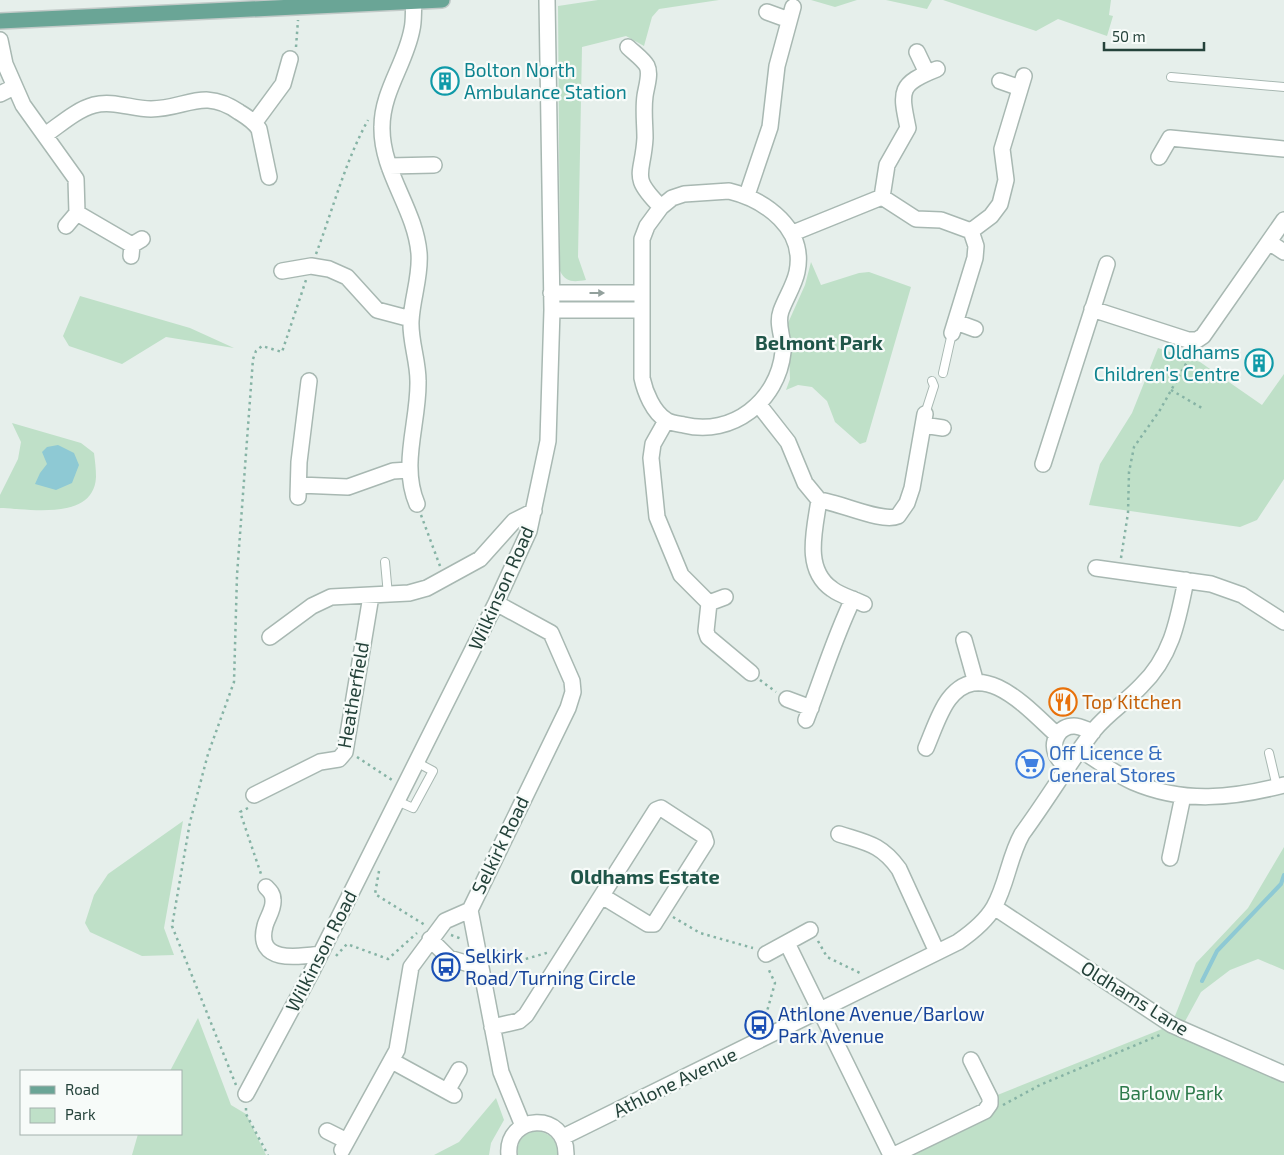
<svg xmlns="http://www.w3.org/2000/svg" width="1284" height="1155" viewBox="0 0 1284 1155" font-family="'Exo 2',sans-serif">
  <style>
    .green { fill: #bfe0c8 }
    .water { fill: #8ec9d4 }
    .lines { fill: none; stroke-linecap: round; stroke-linejoin: round }
    .stream { stroke: #8ec9d4; stroke-width: 4 }
    .lane-casing { stroke: #a8b8b2; stroke-width: 10 }
    .street-casing { stroke: #a8b8b2; stroke-width: 18 }
    .primary-casing { stroke: #c2cac8; stroke-width: 18 }
    .path { stroke: #86b3a5; stroke-width: 2.5; stroke-dasharray: 2.5 4; stroke-linecap: butt }
    .lane { stroke: #fff; stroke-width: 8 }
    .street { stroke: #fff; stroke-width: 15 }
    .primary { stroke: #6aa596; stroke-width: 15 }
    .oneway { fill: #92a09c }
    .labels { text-anchor: middle; stroke-width: 4.5; stroke-linejoin: round; paint-order: stroke }
    .culture-label { font-size: 19px; fill: #0d838f; stroke: #f7fbf9; text-anchor: start }
    .street-label { font-size: 19px; fill: #24423a; stroke: #f7fbf9 }
    .food-label { font-size: 19px; fill: #c56008; stroke: #f7fbf9; text-anchor: start }
    .shop-label { font-size: 19px; fill: #366cbe; stroke: #f7fbf9; text-anchor: start }
    .transit-label { font-size: 19px; fill: #164399; stroke: #f7fbf9; text-anchor: start }
    .park-label { font-size: 19px; fill: #2d7a4b; stroke: #f7fbf9 }
    .neighbourhood-label { font-size: 20px; font-weight: bold; fill: #1f5548; stroke: #f7fbf9 }
  </style>
  <rect width="100%" height="100%" fill="#e6efeb"/>
  <!-- green -->
  <path class="green" d="M598,0h121l-60,9 -7,8 -8,29 -18,-10 -44,11 -4,210 8,23c-12,2 -20,3 -26,-9l-2,-265z
    M811,0h46l-22,7z
    M886,0h46l-5,9z
    M943,0h168l-2,15 4,1 -6,20 -49,-17 -22,12z
    M811,262l10,23 38,-12 10,-1 42,15 -45,155 -6,2 -25,-22 -8,-21 -15,-14 -14,-2 -12,5 4,-11 -2,-56 17,-38z
    M80,296l110,32 44,20 -68,-11 -44,27 -53,-18 -6,-10z
    M1158,348l42,14 62,43 22,-31v105l-27,41 -17,7 -151,-22 11,-41 32,-51z
    M12,423l69,20 13,10c1,8 2,16 2,24 -2,44 -66,32 -96,31v-13l18,-36 3,-17z
    M183,821l-19,107 10,27 -32,1 -52,-24 -5,-9 9,-28 14,-21z
    M1284,847v123l-26,-11 -28,11 -29,22 -18,33 -10,-4 23,-58 52,-55z
    M198,1018l33,87 15,9 20,41h-134l6,-21h43v-63h-11z
    M1172,1025l112,49v81h-390l91,-44 5,-13z
    M496,1098l8,22 -13,23 -2,12h-55l25,-13z
    M536,1131c13,1 23,10 21,24h-39c-2,-13 5,-22 18,-24z"/>
  <!-- water -->
  <path class="water" d="M58,445l16,8 5,12 -7,18 -16,7 -21,-6 5,-11 7,-9 -5,-12 5,-5z"/>
  <g class="lines">
    <!-- stream -->
    <path class="stream" d="M1202,981l15,-30 64,-67 3,-9"/>
    <!-- lane casing -->
    <g class="lane-casing">
      <path id="lane" d="M1171,77l113,10
        M943,373l9,-40
        M925,414l9,-28 -2,-5
        M385,562l3,33
        M1269,753l8,34
        M397,801l16,7 20,-37 -17,-9"/>
    </g>
    <!-- street casing -->
    <g class="street-casing">
      <path id="street" d="M414,3c-1,8 0,18 -2,26 -6,34 -30,62 -30,98 -1,45 33,81 37,126 2,23 -7,45 -8,68 -1,20 7,39 7,60 1,41 -18,83 -1,123
        M767,12l22,8
        M0,40l5,24 18,41 53,74 1,34 55,32
        M628,47c6,6 15,12 19,19 4,8 -1,22 -2,30 -2,14 0,28 0,42 -2,38 -16,37 16,69
        M917,52l10,21
        M1000,81l20,7
        M0,94l14,-7
        M255,122l28,-38 7,-25
        M45,135c16,-11 31,-25 49,-30 19,-5 38,4 57,4 35,0 52,-22 88,3 8,5 15,9 20,17l10,48
        M1159,157l11,-19 114,11
        M389,166l45,-1
        M729,191c37,9 77,38 68,81 -3,14 -11,25 -16,39 -5,14 3,26 2,41 -5,49 -51,85 -99,73 -5,-1 -14,-2 -18,-5 -13,-8 -21,-28 -24,-42v-139l5,-13 14,-19 11,-9 12,-4z
        M747,195l23,-68 7,-61 16,-59
        M882,197l5,-32 21,-37c-8,-38 -9,-44 29,-59
        M66,226l11,-13
        M971,231l20,-15 9,-12 6,-24 -4,-31 22,-73
        M793,233l89,-36 34,22 25,1 30,11 5,15 -1,12 -23,75
        M1269,242l15,10
        M131,256l1,-11 10,-6
        M282,271l29,-5 18,3 18,8 30,33 34,9
        M551,293h91
        M1092,309l96,31h9l6,-4 81,-116
        M552,310h90
        M956,322l19,7
        M759,405l29,37 17,41 14,17c22,3 63,23 79,16l9,-13 5,-15 13,-74
        M666,421l-13,23 -2,14 6,59 24,58 28,28 -3,28 2,6 43,36
        M923,425l20,3
        M1043,464l64,-200
        M299,485l49,2 45,-16 16,-1
        M298,497l1,-35 10,-81
        M819,500c-4,29 -16,69 13,89 9,7 22,10 32,15
        M1096,568l115,16 31,11 42,27
        M496,603l55,30 21,48 1,11 -5,16 -98,202 31,162 22,54
        M709,603l16,-6
        M270,637l42,-31 19,-9 78,-4 18,-5 53,-29 34,-38 20,-10
        M964,640l12,43
        M787,699l24,9
        M806,720c16,-41 28,-82 47,-121
        M926,748c7,-16 13,-36 23,-49 34,-44 81,12 108,36
        M1081,750c17,11 34,24 52,32 51,22 100,16 151,3
        M1068,769c-4,-5 -10,-9 -12,-15 -5,-13 3,-28 18,-28 6,0 13,4 19,6
        M254,795l66,-33 19,-3 6,-7 26,-156
        M839,834c28,9 42,10 60,35l38,83
        M1170,858l13,-62
        M266,887c4,4 7,7 7,13 1,9 -6,18 -8,26 -10,38 34,31 55,28
        M994,907l178,118 112,49
        M430,939l19,19 30,9
        M787,943l104,212
        M766,954l44,-24
        M492,1027l27,-6 7,-6 130,-205 5,-2 43,28 2,6 -52,82h-6l-46,-28
        M392,1061l62,34
        M447,1091l12,-21
        M246,1094l65,-121 185,-370 33,-72 19,-90 4,-131 -5,-310
        M327,1131l20,10
        M563,1137l395,-195c13,-9 28,-21 36,-35 13,-23 15,-50 28,-73 25,-34 47,-71 72,-104 14,-17 32,-28 47,-44 31,-30 37,-66 45,-106
        M342,1150l55,-100 14,-83 34,-46 25,-11
        M509,1155c-4,-41 58,-45 57,0
        M894,1155l91,-44 5,-7v-6l-19,-38"/>
    </g>
    <!-- primary casing -->
    <g class="primary-casing">
      <path id="primary" d="M0,21l442,-21"/>
    </g>
    <!-- path -->
    <path class="path" d="M296,47l2,-27
      M316,254c17,-45 29,-92 52,-134
      M1171,390l31,18
      M421,515l19,51
      M1121,558l7,-45 1,-41 5,-25 26,-37 32,-57
      M760,680l16,12
      M357,757l35,23
      M248,808l-8,4 21,62
      M379,871l-4,23 50,31
      M673,917l27,16 53,15
      M451,935l11,4
      M818,941l9,16 35,17
      M491,948l24,14 35,-10
      M336,956l11,-12 41,15 29,-26
      M764,1022l11,-39 -7,-15
      M236,1085l-64,-159 18,-104 18,-68 26,-72 3,-107 16,-216 3,-8 6,-5 20,6 24,-72
      M1003,1105l37,-20 120,-50
      M246,1108v6l22,41"/>
    <!-- lane -->
    <use href="#lane" class="lane"/>
    <!-- street -->
    <use href="#street" class="street"/>
    <!-- primary -->
    <use href="#primary" class="primary"/>
  </g>
  <!-- one-way arrows -->
  <defs><path id="oneway-solid" d="M-6-.8H1V-3.2L6.5 0L1 3.2V.8H-6Z" transform="scale(1.25)"/></defs>
  <use class="oneway" href="#oneway-solid" transform="translate(597 293)"/>
  <!-- icons -->
  <defs>
    <g id="building-ring" transform="scale(1.4375)"><circle r="9.5" fill="#f7fbf9" stroke="#0f9aa8" stroke-width="1.5"/><path d="M-4-6H4V6H1V3H-1V6H-4ZM-2.5-4.3h1.7v1.8h-1.7ZM.8-4.3h1.7v1.8H.8ZM-2.5-1h1.7V.8h-1.7ZM.8-1h1.7V.8H.8Z" fill="#0f9aa8"/></g>
    <g id="restaurant-ring" transform="scale(1.4375)"><circle r="9.5" fill="#f7fbf9" stroke="#e8710a" stroke-width="1.5"/><path d="M-5-6h1v4h1v-4h1v4h1v-4h1v5L-1.5 .5V6h-2V.5L-5-1ZM5-6V6H3V1.5H1.5Q1.5-4 5-6Z" fill="#e8710a"/></g>
    <g id="supermarket-ring" transform="scale(1.4375)"><circle r="9.5" fill="#f7fbf9" stroke="#3f7fe0" stroke-width="1.5"/><path d="M-6-5.5h2.5l.6 2H6L4.5 2H-2.5L-4.4-4H-6ZM-1.5 3.2a1.3 1.3 0 1 0 .1 0ZM3 3.2a1.3 1.3 0 1 0 .1 0Z" fill="#3f7fe0"/></g>
    <g id="bus-ring" transform="scale(1.4375)"><circle r="9.5" fill="#f7fbf9" stroke="#1a4fb4" stroke-width="1.5"/><path d="M-5-6H5V4H4V6H2V4H-2V6H-4V4H-5ZM-3.5-4V0h7V-4ZM-3.5 1.2v1.5H-2V1.2ZM2 1.2v1.5H3.5V1.2Z" fill="#1a4fb4"/></g>
  </defs>
  <g fill-rule="evenodd">
    <use href="#building-ring" x="445" y="81"/>
    <use href="#building-ring" x="1259" y="363"/>
    <use href="#restaurant-ring" x="1063" y="702"/>
    <use href="#supermarket-ring" x="1030" y="764"/>
    <use href="#bus-ring" x="446" y="967"/>
    <use href="#bus-ring" x="759" y="1025"/>
  </g>
  <g class="labels">
    <!-- culture labels -->
    <g class="culture-label">
      <text x="464" y="77">Bolton North<tspan x="464" dy="22">Ambulance Station</tspan></text>
      <text x="1240" y="359" text-anchor="end">Oldhams<tspan x="1240" dy="22">Children's Centre</tspan></text>
    </g>
    <!-- street labels -->
    <g class="street-label">
      <text transform="translate(501 588) rotate(-66)" y="7">Wilkinson Road</text>
      <text transform="translate(353 695) rotate(-80)" y="7">Heatherfield</text>
      <text transform="translate(500 845) rotate(-64)" y="7">Selkirk Road</text>
      <text transform="translate(321 951) rotate(-63)" y="7">Wilkinson Road</text>
      <text transform="translate(1135 998) rotate(32)" y="7">Oldhams Lane</text>
      <text transform="translate(675 1082) rotate(-26)" y="7">Athlone Avenue</text>
    </g>
    <!-- food labels -->
    <g class="food-label">
      <text x="1082" y="709">Top Kitchen</text>
    </g>
    <!-- shop labels -->
    <g class="shop-label">
      <text x="1049" y="760">Off Licence &amp;<tspan x="1049" dy="22">General Stores</tspan></text>
    </g>
    <!-- transit labels -->
    <g class="transit-label">
      <text x="465" y="963">Selkirk<tspan x="465" dy="22">Road/Turning Circle</tspan></text>
      <text x="778" y="1021">Athlone Avenue/Barlow<tspan x="778" dy="22">Park Avenue</tspan></text>
    </g>
    <!-- park labels -->
    <g class="park-label">
      <text x="1171" y="1100">Barlow Park</text>
    </g>
    <!-- neighbourhood labels -->
    <g class="neighbourhood-label">
      <text x="819" y="350">Belmont Park</text>
      <text x="645" y="884">Oldhams Estate</text>
    </g>
  </g>
  <!-- legend -->
  <rect x="20" y="1070" width="162" height="65" fill="#f7fbf9" stroke="#a3b1ad"/>
  <rect x="30" y="1086" width="25" height="8" fill="#6aa596" stroke="#a3b1ad"/>
  <text x="65" y="1095" font-size="15" fill="#24423a">Road</text>
  <rect x="30" y="1108" width="25" height="15" fill="#bfe0c8" stroke="#a3b1ad"/>
  <text x="65" y="1120" font-size="15" fill="#24423a">Park</text>
  <!-- scale -->
  <path d="M1104 42v8h100v-8" fill="none" stroke="#24423a" stroke-width="2.5"/>
  <text x="1112" y="42" font-size="15" fill="#24423a" stroke="#f7fbf9" stroke-width="4" paint-order="stroke">50 m</text>
</svg>
